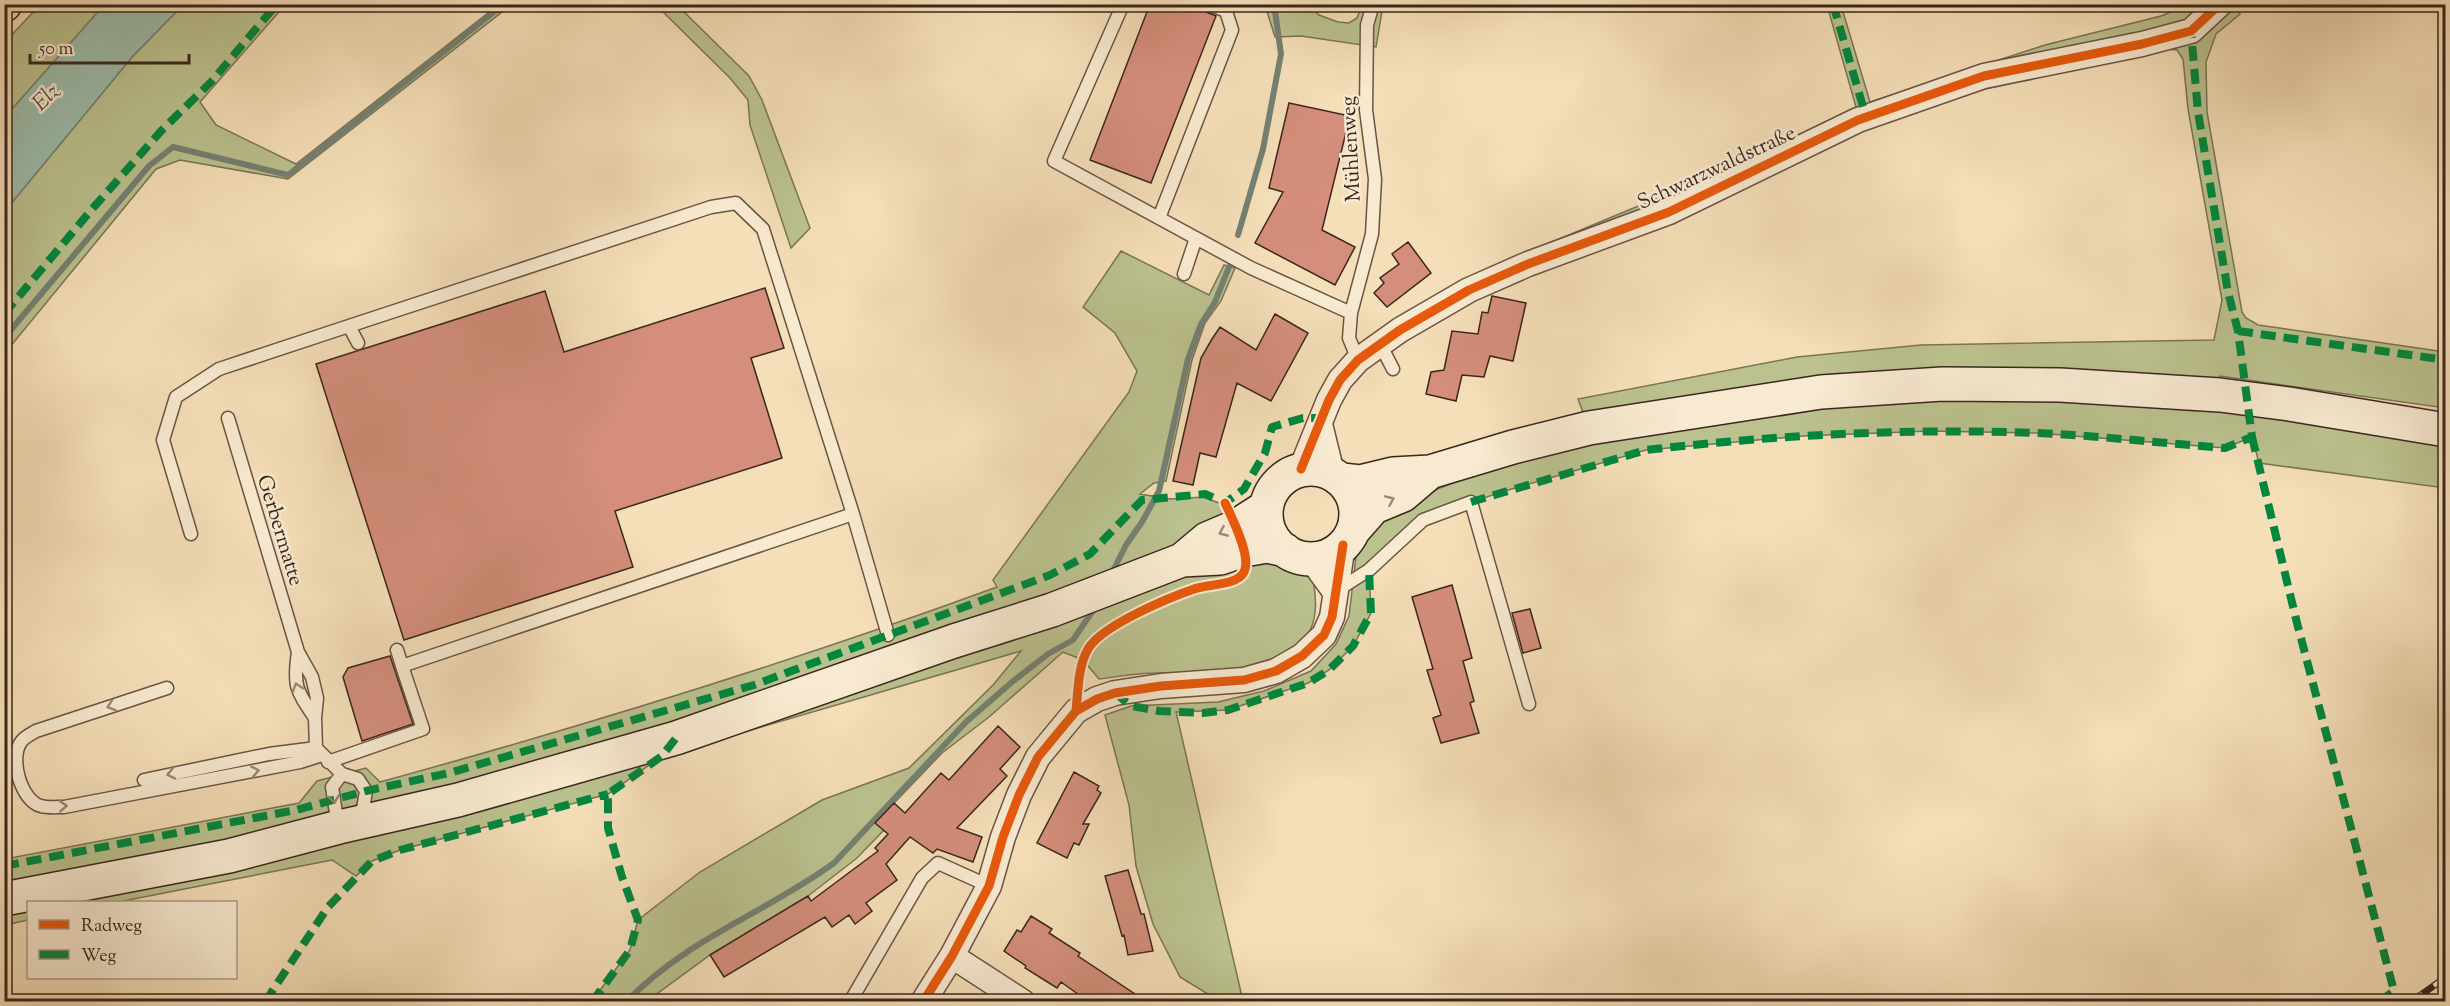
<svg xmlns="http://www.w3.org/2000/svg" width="2450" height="1006" viewBox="0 0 2450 1006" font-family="'Sorts Mill Goudy',serif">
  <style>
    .green { fill: #bbc28f; stroke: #7b7456; stroke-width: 1.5 }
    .water { fill: #9cbdac; stroke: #758173; stroke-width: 1.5 }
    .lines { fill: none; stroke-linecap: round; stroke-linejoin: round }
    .stream { stroke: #758173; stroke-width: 6 }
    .building { fill: #d48e7b; stroke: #3b261e; stroke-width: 1.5 }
    .service-casing { stroke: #6a5444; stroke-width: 15 }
    .minor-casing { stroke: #6a5444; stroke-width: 27 }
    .secondary-casing { stroke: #3b261e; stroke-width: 36 }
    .trunk-casing { stroke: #3b261e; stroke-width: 36 }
    .service { stroke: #f8ead1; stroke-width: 12 }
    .minor { stroke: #f8ead1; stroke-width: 24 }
    .secondary { stroke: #f8ead1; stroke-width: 33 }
    .trunk { stroke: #f5dfb8; stroke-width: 33 }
    .rail-casing { stroke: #3b261e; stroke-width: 7 }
    .rail { stroke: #f8ead1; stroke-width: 4.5; stroke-dasharray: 14; stroke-linecap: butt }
    .quiet { stroke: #00873e; stroke-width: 8; stroke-dasharray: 15 8; stroke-linecap: butt }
    .cycleway-casing { stroke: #f8ead1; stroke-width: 13 }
    .cycleway { stroke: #e8590c; stroke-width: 9 }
    .oneway { stroke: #9a8878 }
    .labels { text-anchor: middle; stroke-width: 5; stroke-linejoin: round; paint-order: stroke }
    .street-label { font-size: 21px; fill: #3b261e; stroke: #f8ead1 }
    .water-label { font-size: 22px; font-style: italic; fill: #534c42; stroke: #f8ead1 }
  </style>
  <rect width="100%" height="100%" fill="#f5dfb8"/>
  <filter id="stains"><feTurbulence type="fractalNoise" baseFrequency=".00333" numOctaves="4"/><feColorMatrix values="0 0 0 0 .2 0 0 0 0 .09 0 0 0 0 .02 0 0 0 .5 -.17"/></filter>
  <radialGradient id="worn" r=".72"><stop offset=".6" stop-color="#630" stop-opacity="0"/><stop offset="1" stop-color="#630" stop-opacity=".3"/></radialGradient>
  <!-- green -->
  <path class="green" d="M40,5h64l-99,112 -1,-74z
    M183,5h102l-85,97 16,23 80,39 202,-159h13l-223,174 -108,-19 -24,9 -151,184v-142l127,-154z
    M656,5h21l72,71 13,24 48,128 -19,20 -41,-123 -2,-25 -18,-22z
    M1265,5h44l10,10 19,7 11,1 8,-5 5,-13h21l-7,42 -75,-11 -26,1z
    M1827,5h14l29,97 175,-57 116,-29 27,-11h46l6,9 -24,20 -10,28 1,50 35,200 4,6 12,7 187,27v56l-225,-32v32l225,36v44l-186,-25 -7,-26 -27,11 -188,-15 -107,-2 -128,5 -156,14 -148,43 -75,27 -54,50 2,43 -18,33 -24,24 -21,13 -80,27 -52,2 67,289h-24l-39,-24 -27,-53 -17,-58 -7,-61 -24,-90 26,-9 87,-4 46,-11 47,-20 25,-27 13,-28 8,-68 12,-22 19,-17 201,-81 -11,-29 219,-42 124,-12 293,-5 8,-40 -34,-191 -5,-50 -6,-9 -11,-1 -203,45 -440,160 197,-82 136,-65z
    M1121,251l88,44 15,-30 11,3 -14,33 -16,22 -13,37 -26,121 -12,2 -14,11 30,5 34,-2 20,8 61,55 26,10c6,26 10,59 -15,77 -5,4 -14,7 -20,10 -41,19 -79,15 -122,16 -18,0 -37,4 -55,6l-16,-19 -20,-8 -74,65 -47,36 -66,69 8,8 -27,28 -49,38 -98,59 -63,46h-55l38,-51 8,-30 62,-48 122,-72 87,-32 84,-83 28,-34 -359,105 -54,38 -208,56 -28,11 -16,15 -24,-16 -214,42h-90v18l-23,5v-66l294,-56 18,-22 49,-13 14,14c208,-57 415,-121 617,-195l-4,-7 136,-188 8,-21 -22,-38 -32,-26z"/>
  <!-- water -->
  <path class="water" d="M104,5h79l-51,52 -127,154v-94z"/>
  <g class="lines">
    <!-- stream -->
    <path class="stream" d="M1238,235l25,-86 18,-95 -7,-50
      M4,338l145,-172 24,-19 115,28 216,-171
      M1111,575l15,-30 16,-23 17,-31 29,-132 13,-35 14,-22 14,-35
      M626,1002c59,-62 141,-90 208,-139l132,-141 46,-40 36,-28 25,-14 23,-34"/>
  </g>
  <!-- building -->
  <path class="building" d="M1150,4h36l30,12 -65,167 -61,-23z
    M1289,103l61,13 -28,114 33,17 -20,38 -80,-42 28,-51 -14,-4z
    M1408,242l23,31 -44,34 -13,-14 10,-10 -4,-5 19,-14 -7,-10z
    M765,288l19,60 -33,10 31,100 -167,53 18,56 -229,73 -88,-276 229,-73 19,61z
    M1492,296l34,7 -13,58 -23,-5 -6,21 -22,-2 -6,26 -30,-7 5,-22 13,-2 8,-39 26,3 4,-22 6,1z
    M1275,314l33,19 -37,68 -34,-18 -21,74 -16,-4 -7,32 -20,-4 28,-123 11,-19 8,-12 36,23z
    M1452,585l20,73 -9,3 11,40 -4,2 9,30 -38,10 -8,-25 8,-3 -14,-45 6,-1 -21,-72z
    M1530,609l11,39 -18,5 -11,-40z
    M390,656l23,68 -51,17 -19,-64 5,-9z
    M998,726l22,21 -20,22 7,7 -50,52 25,9 -9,25 -36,-13 -4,4 -23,-16 -24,27 11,16 -31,23 6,8 -17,13 -6,-9 -17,12 -7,-10 -101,60 -14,-22 98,-59 3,5 67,-50 -3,-3 13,-14 -13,-11 19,-20 11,10 36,-40 8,7z
    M1074,772l25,14 -2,4 4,3 -18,31h6l-10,21 -5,-2 -7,15 -30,-15z
    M1128,870l13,44h3l9,37 -25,4 -4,-20 -2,1 -17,-60z
    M1031,916l21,13 -3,4 31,20 -2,3 69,46h-58l-28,-20 -4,6 -32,-20 1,-2 -22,-15 13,-21 4,2z"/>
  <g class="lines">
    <!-- service casing -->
    <g class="service-casing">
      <path id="service" d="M1123,4l-69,157 197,107 100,45
        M1159,218l73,-188 -6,-19 -17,-7
        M1184,274l12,-36
        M349,326l362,-119 25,-4 27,26 90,285
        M1380,344l13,25
        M1358,360l-9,-22 2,-25 21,-79 3,-55 -9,-69 1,-85 6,-21
        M228,418l70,234 14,25 5,21 -2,20 1,30 26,26 16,5 8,12 -5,30
        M191,534l-28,-94 13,-43 43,-28 130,-43 9,17
        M1336,591l33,-21 54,-50 48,-18 58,202
        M397,650l5,16 451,-152 35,121
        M298,652c-5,34 -2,38 17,66
        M167,688l-131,43c-5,3 -12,6 -15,11 -12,16 0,59 20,64 7,2 16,1 23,1l236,-45 22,-7
        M328,762l95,-33 -21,-63
        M144,780l125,-26 47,-6
        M338,826l-6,-39 10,-13
        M850,1002l72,-124 16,-15 51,23"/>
    </g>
    <!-- minor casing -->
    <g class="minor-casing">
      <path id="minor" d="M1320,424l12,49
        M1301,469l28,-69 11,-20 18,-20 42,-30 69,-40 59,-26 141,-52 189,-92 126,-44 158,-32 49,-13 29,-27
        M1311,559l24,33
        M952,956l71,46
        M923,1002l29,-46 37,-70 14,-49 16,-42 19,-38 38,-46 21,-12 18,-6 46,-7 83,-6 32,-9 26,-15 22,-21 8,-18 11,-72"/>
    </g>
    <!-- secondary casing -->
    <g class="secondary-casing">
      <path id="secondary" d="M1266 514a45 45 0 1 1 90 0a45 45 0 1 1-90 0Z
        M1342,480l18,2 33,-8 37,-2 83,-25 76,-19 232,-36 121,-8 118,1 160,10 69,9 157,26
        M1353,531l21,-24 29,-12 27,-23
        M1182,560l25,-21 28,-12 31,-20
        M4,899l225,-43 110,-29 119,-27 218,-62 278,-97 98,-31 130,-50 38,-2 24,-8 23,-4 18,4"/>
    </g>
    <!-- trunk casing -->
    <g class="trunk-casing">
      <path id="trunk" d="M4,5l1,-1"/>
    </g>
    <!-- service -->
    <use href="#service" class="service"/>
    <!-- minor -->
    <use href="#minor" class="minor"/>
    <!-- secondary -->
    <use href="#secondary" class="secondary"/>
    <!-- trunk -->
    <use href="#trunk" class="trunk"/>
    <!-- rail casing -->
    <g class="rail-casing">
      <path id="rail" d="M2411,1002l35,-25"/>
    </g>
    <!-- rail -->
    <use href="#rail" class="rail"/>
    <!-- quiet -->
    <path class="quiet" d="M1833,4l33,113
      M4,314l89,-106 69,-78 49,-48 66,-78
      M2238,331l208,29
      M2252,437l45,186 97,368 -15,11
      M1471,502l175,-52c130,-15 262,-22 392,-17 62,3 124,10 187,15l27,-11 -14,-106 -10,-39 -30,-180 -7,-81
      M1115,693l16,13 28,5 44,2 25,-3 80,-27 21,-13 24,-24 18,-33 -2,-43
      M4,866l292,-56 70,-19 83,-18 305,-88 296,-110 40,-21 52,-54 63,-6 20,9 19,-14 21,-36 7,-26 31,-9h19
      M265,1002l63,-95 44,-46 28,-11 208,-56
      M592,1002l38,-52 8,-30 -16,-43 -14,-49v-34l54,-38 14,-18
      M2445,1002l1,-1"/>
    <!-- cycleway casing -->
    <g class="cycleway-casing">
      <path id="cycleway" d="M1301,469l28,-69 11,-20 18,-20 42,-30 69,-40 59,-26 141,-52 189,-92 126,-44 158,-32 49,-13 29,-27
        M1076,711c2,-20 2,-45 12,-62 13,-23 80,-51 106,-60 13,-5 43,-3 50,-17 8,-15 -12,-54 -19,-69
        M923,1002l29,-46 37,-70 14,-49 16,-42 19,-38 38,-46 21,-12 18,-6 46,-7 83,-6 32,-9 26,-15 22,-21 8,-18 11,-72"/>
    </g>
    <!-- cycleway -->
    <use href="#cycleway" class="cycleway"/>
  </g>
  <!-- one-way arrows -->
  <defs><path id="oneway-chevron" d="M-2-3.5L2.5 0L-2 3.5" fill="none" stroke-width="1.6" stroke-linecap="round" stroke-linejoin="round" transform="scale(1.5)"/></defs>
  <g class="oneway">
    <use href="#oneway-chevron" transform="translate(1390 500) rotate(-23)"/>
    <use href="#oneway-chevron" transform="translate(1223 532) rotate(157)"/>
    <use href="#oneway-chevron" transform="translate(297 687) rotate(-108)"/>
    <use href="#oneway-chevron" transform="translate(111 706) rotate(162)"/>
    <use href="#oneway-chevron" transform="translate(255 771) rotate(-11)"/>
    <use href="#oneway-chevron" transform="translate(171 774) rotate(168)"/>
    <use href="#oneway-chevron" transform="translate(334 799) rotate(82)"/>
    <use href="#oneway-chevron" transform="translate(63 806) rotate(-3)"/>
  </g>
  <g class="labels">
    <!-- street labels -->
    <g class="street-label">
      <text transform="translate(1350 149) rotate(-93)" y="7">Mühlenweg</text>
      <text transform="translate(1716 167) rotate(-25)" y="7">Schwarzwaldstraße</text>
      <text transform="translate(281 530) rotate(73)" y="7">Gerbermatte</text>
    </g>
    <!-- water labels -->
    <g class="water-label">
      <text transform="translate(45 96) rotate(-45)" y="8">Elz</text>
    </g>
  </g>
  <!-- margin -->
  <rect width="2450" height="1006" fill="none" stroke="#f5dfb8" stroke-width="24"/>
  <rect x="6" y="6" width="2438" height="994" fill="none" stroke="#3b261e" stroke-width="3"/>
  <rect x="12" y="12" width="2426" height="982" fill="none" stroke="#3b261e" stroke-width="1.5"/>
  <!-- legend -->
  <rect x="27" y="901" width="210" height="78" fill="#f8ead1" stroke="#ac9c89" stroke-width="1.5"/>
  <rect x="39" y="920" width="30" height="9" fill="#e8590c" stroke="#ac9c89" stroke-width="1.5"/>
  <text x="81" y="931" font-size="18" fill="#3b261e">Radweg</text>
  <rect x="39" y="950" width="30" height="9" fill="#00873e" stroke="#ac9c89" stroke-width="1.5"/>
  <text x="81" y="961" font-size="18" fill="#3b261e">Weg</text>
  <!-- scale -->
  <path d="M30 54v9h159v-9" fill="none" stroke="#3b261e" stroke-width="3"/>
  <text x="39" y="54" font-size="18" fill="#3b261e" stroke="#f8ead1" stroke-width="4.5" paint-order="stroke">50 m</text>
  <rect width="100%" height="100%" filter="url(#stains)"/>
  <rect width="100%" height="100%" fill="url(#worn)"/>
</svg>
